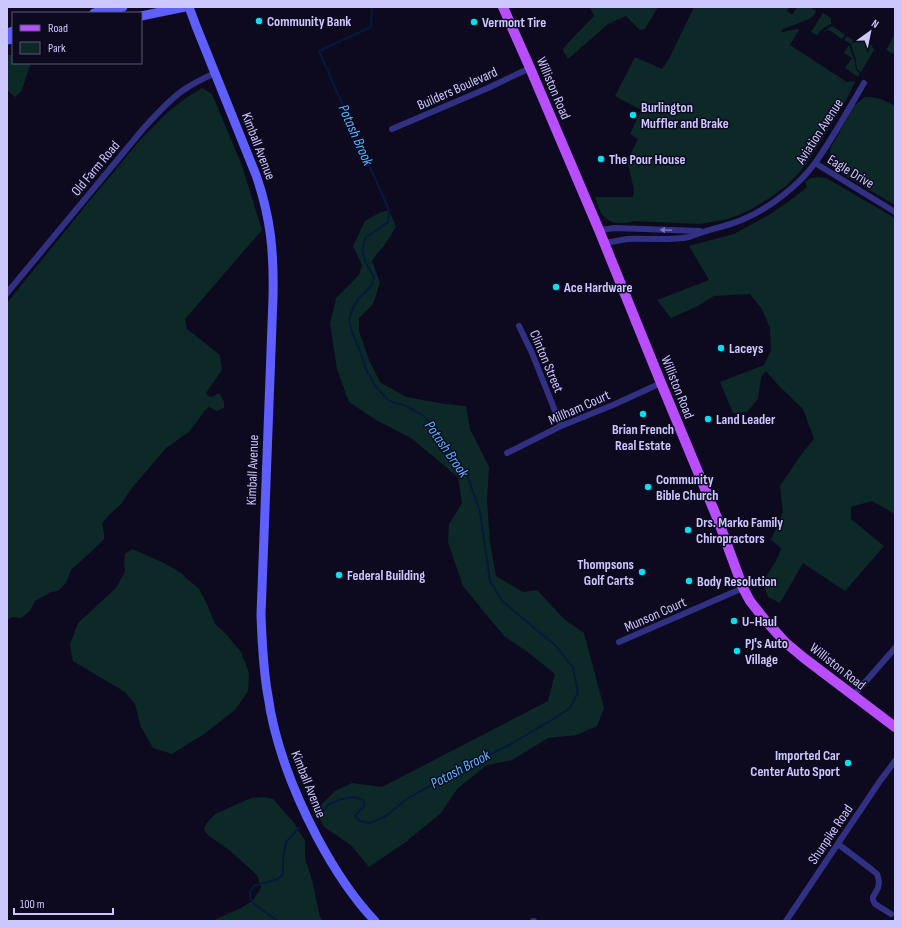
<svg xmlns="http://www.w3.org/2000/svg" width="902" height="928" viewBox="0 0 902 928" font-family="'Sofia Sans Condensed',sans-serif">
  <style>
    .green { fill: #0c2927 }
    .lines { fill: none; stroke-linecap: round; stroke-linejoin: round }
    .stream { stroke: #041a3d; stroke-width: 2 }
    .minor { stroke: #313082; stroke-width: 6 }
    .secondary { stroke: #5f5eff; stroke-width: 9 }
    .primary { stroke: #b94eff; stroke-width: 10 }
    .oneway { fill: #7774ba }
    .poi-dot { fill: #00e0f2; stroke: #0d0a1f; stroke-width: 1.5 }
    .labels { text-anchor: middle; stroke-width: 3; stroke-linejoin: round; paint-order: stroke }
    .poi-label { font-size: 14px; font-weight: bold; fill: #ccc7ff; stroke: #0d0a1f; text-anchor: start }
    .street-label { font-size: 14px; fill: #ccc7ff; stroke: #0d0a1f }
    .water-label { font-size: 15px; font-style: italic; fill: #55b4ff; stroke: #0d0a1f }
  </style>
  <rect width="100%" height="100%" fill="#0d0a1f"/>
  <!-- green -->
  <path class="green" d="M590,7h68l-13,22 -5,1 -14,-14 -18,8 -40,35 -3,-5 -2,-4 3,-5 28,-29z
    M694,7h95l-2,4 5,4 5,-8h13l6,4 -2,4 -5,4 -26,10 -2,3h1l15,-3 2,1 -9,15 57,37 7,-1 1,1 -9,18 -12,20 -25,40 -11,14 -12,12 -18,13 -20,12 -20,8 -28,5 -66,-3c-5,2 -10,2 -15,2 -18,-2 -19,-12 -24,-26h38l1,-8 -7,-28 11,-22 -8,-5 11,-24 -26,-14 20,-39 27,12 7,-10z
    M823,13l8,5v6l-10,6 -4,5 -6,-3z
    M832,26l13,9 -3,4 -13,-9 -6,2z
    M895,34v17l-2,3 -7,-4z
    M847,36l9,6 4,-6 6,5 -1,2 3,6 3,-5 3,6 -13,22 -4,-3 -1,-8 -5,-17 -7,-4z
    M849,45l6,17 1,8 4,3 -2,4 -13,-9 7,-10 -8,-5z
    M7,55h6v8h18l-10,29 -6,5 -8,-7z
    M202,88l10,6 30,72 20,64 -77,89 2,10 33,26 2,15 -16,23 2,3 4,1 5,-3h3l4,8v6l-7,3 -8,-4 -5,4 -5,8 -10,13 -23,16 -34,40 -11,16 -13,12 -6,8 2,9v6l-10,10 -23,21 -5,13 -8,8 -7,1 -16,9 -5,10 -9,7 -8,-1 -6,3v-317l80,-99 55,-66 26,-26 18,-14z
    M865,97c13,0 19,3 30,9v99l-53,-31c-9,-7 -12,-14 -12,-25l25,-44z
    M817,177l9,1 69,40v296l-23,-13 -21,6v12l33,27 -39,45 -42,-28 -23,40 -12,-6 -5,-15 15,-25 3,-9 -10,-8 12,-28 -3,-26 23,-34 11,-13 -11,-30 -24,-23 -13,-15 -5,6 -3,22 -11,13 -14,1 -13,-31 44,-17 7,-15 -1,-22 -8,-19 -12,-15 -36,2 -18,11 -25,11 -14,-18 52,-20 -20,-34 45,-12 35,-19 26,-18 12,-10 -2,-5 6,-4z
    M389,210l7,17 -12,19 -6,6 -6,9 8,22 -7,21 -14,14v13l10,29 11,22 26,15 39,7 21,2 4,23 19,38 -2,33 3,43 6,33 27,16 14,-2 28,30 19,13 20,75 -7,18 -20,9 -29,3 -36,22 -25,5 -30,24 -16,24 -34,28 -38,26 -18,-22 -27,-18 -5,-10 -1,-9 17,-17 17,-8 30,4 166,-86 7,-27 -26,-21 -25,-17 -41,-50 -15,-44 1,-18 13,-21 -4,-26 -47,-39 -35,-18 -27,-18 -12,-33 -7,-45 6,-26 23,-23 3,-10 -9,-19 12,-25 14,-8z
    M132,549l32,14 17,10 18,16 8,15 8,20 10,9 16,19 8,21 -1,18 -13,19 -31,24 -32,20 -19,-6 -12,-21 -6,-23 -10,-12 -52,-31 -3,-16 8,-22 38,-35 9,-16 -1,-10 1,-8z
    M264,797l9,2 21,24 11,18v17l7,22 8,37 3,4h-111l29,-13 10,-6 8,-10 2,-5 -4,-12 -29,-26 -19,-13 -5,-6 2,-6 9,-10 36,-16z"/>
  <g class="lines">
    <!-- stream -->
    <path class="stream" d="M319,817l10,-13 13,-5 12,-2 9,3 1,7 -5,4 -4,5 5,5 10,2 16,-7 18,-15 15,-9 54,-29 36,-18 46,-27 15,-10 8,-16 -5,-24 -17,-22 -54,-45 -12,-20 -10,-69 -12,-35 -20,-32 -24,-29 -18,-10 -17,-5 -14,-15 -9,-17 -6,-18 -8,-19 -3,-12 4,-12 6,-10 13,-13 2,-8c-5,-9 -13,-19 -11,-31 1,-3 2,-6 3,-9l8,-5 14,-10 1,-12 -70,-159 52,-24 1,-20
      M278,921l-24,-17 -4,-6v-6l4,-6 24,-7 5,-5v-15l3,-17 13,-14"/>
    <!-- minor -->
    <path class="minor" d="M392,129l96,-41 42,-20
      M815,163l80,49
      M599,230l16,-2 85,3
      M604,243c8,-1 16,-3 24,-4 20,-1 41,2 61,-2 6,-2 11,-4 17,-6 14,-4 28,-7 40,-13 25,-11 53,-33 69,-55 18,-25 33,-53 49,-80
      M7,293l136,-164c12,-13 24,-27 39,-38 10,-7 22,-13 33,-18
      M519,326l13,27 29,73
      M507,453l54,-27 52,-21 48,-22
      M619,642l124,-54
      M853,696l42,-48
      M838,844l33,25 6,5 1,3 1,5 -1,6 -5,9v3l2,4 16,10
      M533,921h1
      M786,921l94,-140 15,-20"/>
    <!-- secondary -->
    <path class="secondary" d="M189,7l7,19 60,149c15,43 18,78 17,123l-12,317c1,27 2,54 7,81 7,50 26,97 49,141 16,30 34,59 58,84
      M94,13l29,-6
      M141,16l44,-9
      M7,33l6,-2
      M7,40l6,-1"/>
    <!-- primary -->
    <path class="primary" d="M503,7l27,61 69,162 47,116 15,37 57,137 25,68 7,13 15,19 21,23 18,15 91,69"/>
  </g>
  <!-- one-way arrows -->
  <defs><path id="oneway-solid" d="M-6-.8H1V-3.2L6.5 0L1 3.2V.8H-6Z"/></defs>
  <use class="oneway" href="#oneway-solid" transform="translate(666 230) rotate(-178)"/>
  <!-- markers -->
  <g class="poi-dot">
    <circle cx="259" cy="21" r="4"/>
    <circle cx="474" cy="22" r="4"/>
    <circle cx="633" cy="115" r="4"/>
    <circle cx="601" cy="159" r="4"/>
    <circle cx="556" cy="287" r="4"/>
    <circle cx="721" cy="348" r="4"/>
    <circle cx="643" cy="414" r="4"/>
    <circle cx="708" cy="419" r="4"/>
    <circle cx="648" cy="487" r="4"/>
    <circle cx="688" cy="530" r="4"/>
    <circle cx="642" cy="572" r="4"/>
    <circle cx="339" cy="575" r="4"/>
    <circle cx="689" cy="581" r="4"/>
    <circle cx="734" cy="621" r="4"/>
    <circle cx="737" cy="651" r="4"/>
    <circle cx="848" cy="763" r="4"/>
  </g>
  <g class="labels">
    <!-- poi labels -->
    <g class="poi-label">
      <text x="267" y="26">Community Bank</text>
      <text x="482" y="27">Vermont Tire</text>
      <text x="641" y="112">Burlington<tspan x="641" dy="16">Muffler and Brake</tspan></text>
      <text x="609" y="164">The Pour House</text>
      <text x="564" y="292">Ace Hardware</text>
      <text x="729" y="353">Laceys</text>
      <text x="716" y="424">Land Leader</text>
      <text x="643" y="434" text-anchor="middle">Brian French<tspan x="643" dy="16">Real Estate</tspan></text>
      <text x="656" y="484">Community<tspan x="656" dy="16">Bible Church</tspan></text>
      <text x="696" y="527">Drs. Marko Family<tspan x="696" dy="16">Chiropractors</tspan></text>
      <text x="634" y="569" text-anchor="end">Thompsons<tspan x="634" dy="16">Golf Carts</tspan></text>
      <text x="347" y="580">Federal Building</text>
      <text x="697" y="586">Body Resolution</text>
      <text x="742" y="626">U-Haul</text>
      <text x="745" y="648">PJ's Auto<tspan x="745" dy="16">Village</tspan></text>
      <text x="840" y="760" text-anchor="end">Imported Car<tspan x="840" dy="16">Center Auto Sport</tspan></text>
    </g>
    <!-- street labels -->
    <g class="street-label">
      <text transform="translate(457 88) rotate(-24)" y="5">Builders Boulevard</text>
      <text transform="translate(554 88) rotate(67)" y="5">Williston Road</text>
      <text transform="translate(819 131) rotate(-57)" y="5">Aviation Avenue</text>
      <text transform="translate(259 146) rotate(69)" y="5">Kimball Avenue</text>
      <text transform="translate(95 168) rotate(-50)" y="5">Old Farm Road</text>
      <text transform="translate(851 171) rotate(31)" y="5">Eagle Drive</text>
      <text transform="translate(547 361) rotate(67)" y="5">Clinton Street</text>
      <text transform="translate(678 387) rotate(68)" y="5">Williston Road</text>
      <text transform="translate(579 407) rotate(-24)" y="5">Millham Court</text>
      <text transform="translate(252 470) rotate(-88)" y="5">Kimball Avenue</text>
      <text transform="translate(655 614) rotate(-24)" y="5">Munson Court</text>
      <text transform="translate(838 666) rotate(38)" y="5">Williston Road</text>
      <text transform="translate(309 784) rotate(68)" y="5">Kimball Avenue</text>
      <text transform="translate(830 834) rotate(-56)" y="5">Shunpike Road</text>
    </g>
    <!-- water labels -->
    <g class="water-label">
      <text transform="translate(356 135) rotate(66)" y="5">Potash Brook</text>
      <text transform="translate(447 449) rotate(55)" y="5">Potash Brook</text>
      <text transform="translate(460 769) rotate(-28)" y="5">Potash Brook</text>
    </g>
  </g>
  <!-- border -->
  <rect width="902" height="928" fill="none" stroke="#ccc7ff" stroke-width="16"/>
  <!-- legend -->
  <rect x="12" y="12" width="130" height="52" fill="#0d0a1f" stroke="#595679"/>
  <rect x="20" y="25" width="20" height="6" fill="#b94eff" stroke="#595679"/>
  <text x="48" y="32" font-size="12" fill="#ccc7ff">Road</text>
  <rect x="20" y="42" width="20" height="12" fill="#0c2927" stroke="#595679"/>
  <text x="48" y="52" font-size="12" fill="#ccc7ff">Park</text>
  <!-- north arrow -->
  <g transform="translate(870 32) rotate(33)" stroke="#0d0a1f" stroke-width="3" paint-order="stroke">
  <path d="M0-3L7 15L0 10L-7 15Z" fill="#ccc7ff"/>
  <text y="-6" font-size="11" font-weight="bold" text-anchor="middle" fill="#ccc7ff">N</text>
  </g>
  <!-- scale -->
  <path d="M14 908v6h99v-6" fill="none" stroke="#ccc7ff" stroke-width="2"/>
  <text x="20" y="908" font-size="12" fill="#ccc7ff" stroke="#0d0a1f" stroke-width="3" paint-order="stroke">100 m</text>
</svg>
